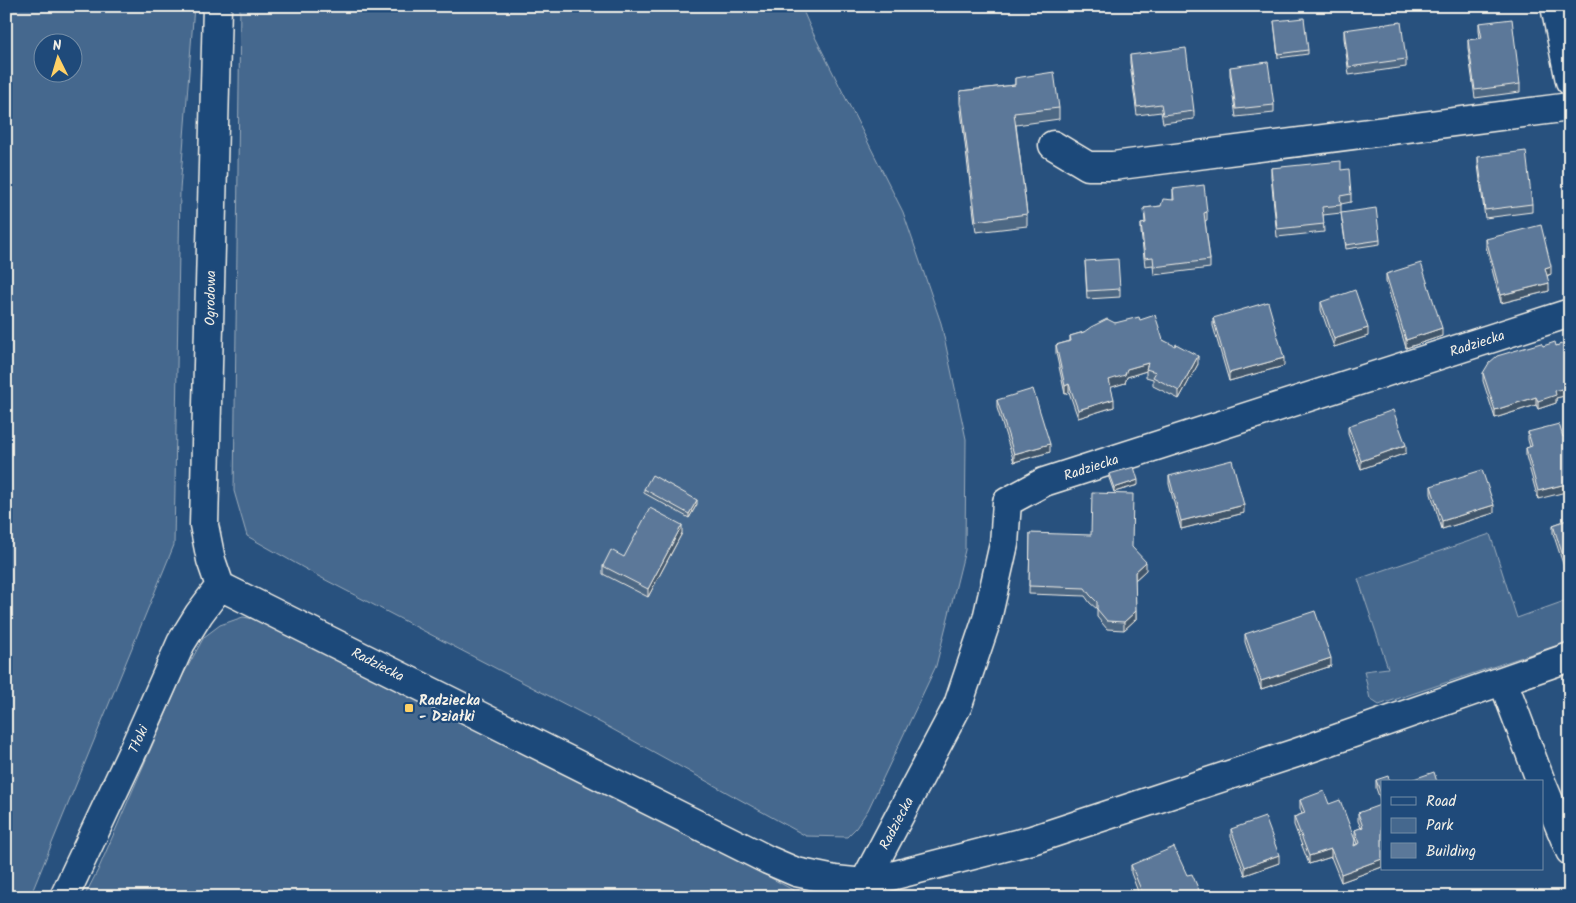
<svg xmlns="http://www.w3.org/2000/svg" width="1576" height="903" viewBox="0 0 1576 903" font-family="Kalam,sans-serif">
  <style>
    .green { fill: #45688e; stroke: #9cacbb; fill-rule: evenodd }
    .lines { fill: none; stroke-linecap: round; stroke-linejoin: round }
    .minor-casing { stroke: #f4f1e8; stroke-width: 31 }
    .minor { stroke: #1f4a7a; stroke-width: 28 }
    .wall { fill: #4e6784; stroke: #f4f1e8 }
    .shaded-wall { fill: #40546b; stroke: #f4f1e8 }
    .building { fill: #5b7899; stroke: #f4f1e8 }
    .poi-dot { fill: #ffd166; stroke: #1f4a7a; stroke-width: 2 }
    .labels { text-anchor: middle; stroke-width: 4.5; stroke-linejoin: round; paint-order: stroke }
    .street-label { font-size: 14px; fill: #f4f1e8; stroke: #1f4a7a }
    .poi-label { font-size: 14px; font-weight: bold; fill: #f4f1e8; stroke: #1f4a7a; text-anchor: start }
  </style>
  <rect width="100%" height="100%" fill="#28517e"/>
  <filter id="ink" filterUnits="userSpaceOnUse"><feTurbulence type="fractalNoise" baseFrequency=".02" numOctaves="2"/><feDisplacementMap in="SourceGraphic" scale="10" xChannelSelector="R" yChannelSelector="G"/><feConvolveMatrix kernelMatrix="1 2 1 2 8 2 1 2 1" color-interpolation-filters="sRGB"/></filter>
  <g filter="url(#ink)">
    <!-- green -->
    <path class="green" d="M6,6h188l-14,184 -6,355 -144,352h-24zM42,42h30v30h-30z
      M240,6h561l10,23 92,183 38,111 25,116 -1,111 -29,116 -68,144 -12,18 -9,9 -41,-1 -203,-112 -285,-148 -71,-40 -13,-45z
      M1490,534l27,84 53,-19v42l-191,64 -9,-6 -6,-28 24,-3 -30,-89z
      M243,617l23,4 428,215 110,60 -720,1 14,-27 84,-193 22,-40 16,-12z"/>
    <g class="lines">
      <!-- minor casing -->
      <g class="minor-casing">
        <path id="minor" d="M217,6l-13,519 7,35 9,26
          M1555,6l15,75
          M1053,145l35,21h25l457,-59
          M220,586l548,274 28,12 39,8 29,3 168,-43 264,-87 274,-96
          M1503,681l38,101
          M1542,784l28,67
          M857,891l7,-8 94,-178 29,-86 17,-75 3,-42 37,-20 526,-169
          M64,897l72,-153 45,-101 18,-29 21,-28"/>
      </g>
      <!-- minor -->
      <use href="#minor" class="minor"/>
    </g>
    <!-- wall -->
    <path class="wall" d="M860,6h51l-51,2z
      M1274,21l34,29v4l-30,4z
      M1479,23l41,61v8l-45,6 -7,-50v-8l12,-2 -1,-7z
      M1344,30l62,29v8l-57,8 -5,-37z
      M1130,55l64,56v8l-31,4 -2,-11 -24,3 -7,-52z
      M1230,67l44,38v8l-38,4 -6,-42z
      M1015,78l44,30v11l-43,6 11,89v12l-51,6 -16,-129v-12l55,-6z
      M1478,157l54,47v8l-47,6 -7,-53z
      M1271,168l70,2 10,24v8l-10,2v9l-18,2 1,17 -47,5 -6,-61z
      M1173,189l34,23v8l-2,1 5,39v8l-56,7 -1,-10 -8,1 -4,-34v-8l4,-1 -1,-15 17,-2 12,-6z
      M1341,213l39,27v4l-34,5z
      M1486,239l65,35 -4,2 2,15 -48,12 -15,-56z
      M1085,261l35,28v8l-33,2z
      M1386,274l56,62 -36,12 -20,-66z
      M1321,302l47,34 -34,11 -13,-37z
      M1213,318l71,48 -55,15 -16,-55z
      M1140,320l23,20 35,24 -19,35 -26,-13v-7l-7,-2v-6l-19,6 -2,6 -14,4 3,20 -36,11 -9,-26 -4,2 -9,-41v-8l14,-4v-5l45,-13z
      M1570,341v41l-3,1 1,12 -12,3v5l-18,6 -2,-4 -41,13 -12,-37v-8l60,-27h13z
      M997,400l53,52 -36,10 -17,-54z
      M1348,426l58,27 -45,16 -13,-35z
      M1528,432l35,5 -25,62 -12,-43v-8l4,-1 -2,-7z
      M1109,474l29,11 -24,7 -5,-14z
      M1169,476l75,37 -63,16 -12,-45z
      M1431,486l63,27 -52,16 -11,-35z
      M644,489l53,15 -8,14 -45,-25z
      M1570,519v53l-4,1 -13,-40v-8z
      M682,533l-34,64 -45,-23v-8z
      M1030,533l102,15 14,22 -11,10 1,39 -12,11 -17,-1 -10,-12v-8l-7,-6 -5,-7 -56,-2z
      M1245,634l86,32 -70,23 -16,-47z
      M1376,780l6,2v23l-6,-17z
      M1300,800l29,4 26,41 2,-1 -2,-6v-8l6,-2 -3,-7v-8l24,-1v55l-41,15 -10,-25 -22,7 -15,-39v-8l8,-3 -2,-6z
      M1231,829l48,34 -34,12 -14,-38z
      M1131,865l56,10 14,22h-61l-9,-24z"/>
    <!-- shaded-wall -->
    <path class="shaded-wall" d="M1551,266v8l-6,2v-8z
      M1549,283v8l-48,12v-8z
      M1368,328v8l-34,11v-8z
      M1442,328v8l-36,12v-8z
      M1198,356v8l-19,35v-8z
      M1284,358v8l-55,15v-8z
      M1148,363l-2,8 -19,6 -2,6 -16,5v-8l18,-11z
      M1570,374v8l-6,2v-8z
      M1069,384v8l-4,2v-8z
      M1568,387v8l-12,3v5l-18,6v-8l17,-10z
      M1536,397v8l-41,13v-8z
      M1114,399v8l-36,11v-8z
      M1050,444v8l-36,10v-8z
      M1406,445v8l-45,16v-8z
      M1138,480v5l-24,7v-4z
      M1570,483v8l-32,8v-8z
      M697,500v4l-8,14v-4z
      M1244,505v8l-63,16v-8z
      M1494,505v8l-52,16v-8z
      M682,525v8l-34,64v-8z
      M1146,562v8l-11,10v-8z
      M1570,564v8l-4,1v-8z
      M1136,611v8l-12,11v-8z
      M1331,658v8l-70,23v-8z
      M1331,849v8l-22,7v-8z
      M1279,855v8l-34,12v-8z
      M1382,859v8l-41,15v-8z"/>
    <!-- building -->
    <path class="building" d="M1304,18l4,32 -30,4 -4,-33z
      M1512,19l8,65 -45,6 -7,-50 14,-2 -3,-15z
      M1401,22l5,37 -57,8 -5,-37z
      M1186,48l8,63 -31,4 -2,-11 -24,3 -7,-52z
      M1268,62l6,43 -38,4 -6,-42z
      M1054,72l5,36 -45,5 13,101 -51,7 -16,-130 55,-6v-7z
      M1526,151l6,53 -47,6 -7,-53z
      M1341,161v9l8,-1 2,25 -11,2 1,9 -19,2 2,17 -47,5 -6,-61z
      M1204,185l3,27 -3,1 6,47 -56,7 -1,-10 -8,1 -4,-34 5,-1 -2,-15 17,-2 2,-7 11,1 -1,-11z
      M1376,208l4,32 -34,5 -5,-32z
      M1541,225l10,41 -6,2 4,15 -48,12 -15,-56z
      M1118,259l2,30 -33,2 -2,-30z
      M1421,263l21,65 -36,12 -20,-66z
      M1355,290l13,38 -34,11 -13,-37z
      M1268,302l16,56 -55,15 -16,-55z
      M1155,315l8,25 12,6 1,-2 22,12 -19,35 -26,-14 3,-5 -10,-3 2,-6 -21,6 -2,6 -16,5 5,19 -36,11 -9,-26 -4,2 -9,-41 15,-4 -1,-5 14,-4 7,-5 16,-8 8,4 24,-6 1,3z
      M1570,341v33l-6,2 4,11 -13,4 1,4 -18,6 -2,-4 -41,13 -12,-37 6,-10 8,-7 44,-13 2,3 12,-4 1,4z
      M1033,389l17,55 -36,10 -17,-54z
      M1393,410l13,35 -45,16 -13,-35z
      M1559,424l4,13 7,-2v48l-32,8 -12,-43 6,-2 -4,-14z
      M1232,460l12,45 -63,16 -12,-45z
      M1134,467l4,13 -24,8 -5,-14z
      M1482,470l12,35 -52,16 -11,-35z
      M652,475l45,25 -8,14 -45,-25z
      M1092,493l41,1 -1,53 14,15 -11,10 1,39 -12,11 -17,-1 -10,-12v-7l-7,-7 -5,-7 -56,-2 1,-53 61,2z
      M650,508l32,17 -34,64 -45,-23 8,-16 13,7z
      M1570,519v45l-4,1 -13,-40z
      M1315,611l16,47 -70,23 -16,-47z
      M1434,772l3,10h-32z
      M1388,776l2,6h-8v15l-6,-17z
      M1324,791l5,13 11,-4 15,40 -1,6 6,-3 -5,-13 8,-3 -5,-14 22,-8 2,7v47l-41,15 -10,-25 -22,7 -15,-39 11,-4 -5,-13z
      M1265,817l14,38 -34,12 -14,-38z
      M1174,847l13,28 5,-1 9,21 -3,2h-44v-2l-4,2h-6l-13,-32z"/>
  </g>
  <!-- markers -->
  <rect class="poi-dot" x="404" y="703" width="10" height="10" rx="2.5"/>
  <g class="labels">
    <!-- street labels -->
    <g class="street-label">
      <text transform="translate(210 298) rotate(-89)" y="5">Ogrodowa</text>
      <text transform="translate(1477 343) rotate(-18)" y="5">Radziecka</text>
      <text transform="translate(1091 467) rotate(-18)" y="5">Radziecka</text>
      <text transform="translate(378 664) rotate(27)" y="5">Radziecka</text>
      <text transform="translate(138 739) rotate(-66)" y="5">Tłoki</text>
      <text transform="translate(896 823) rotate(-62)" y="5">Radziecka</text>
    </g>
    <!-- poi labels -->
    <g class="poi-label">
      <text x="419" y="705">Radziecka<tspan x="419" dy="16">- Działki</tspan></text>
    </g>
  </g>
  <!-- margin -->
  <rect width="1576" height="903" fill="none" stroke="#1f4a7a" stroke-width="25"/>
  <rect x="12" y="12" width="1551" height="878" fill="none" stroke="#f4f1e8" stroke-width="2" filter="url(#ink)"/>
  <!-- legend -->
  <rect x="1381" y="780" width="162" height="90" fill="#1f4a7a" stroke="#748da6"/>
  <rect x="1391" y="797" width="25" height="8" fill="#1f4a7a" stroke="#748da6"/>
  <text x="1426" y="806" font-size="15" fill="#f4f1e8">Road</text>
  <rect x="1391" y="818" width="25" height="15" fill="#45688e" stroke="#748da6"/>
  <text x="1426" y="830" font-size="15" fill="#f4f1e8">Park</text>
  <rect x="1391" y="843" width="25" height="15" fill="#5b7899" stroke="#748da6"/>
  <text x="1426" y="856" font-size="15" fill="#f4f1e8">Building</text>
  <!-- north arrow -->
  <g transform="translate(58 58) rotate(355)"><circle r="24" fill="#1f4a7a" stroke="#748da6"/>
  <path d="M0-4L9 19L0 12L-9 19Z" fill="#ffd166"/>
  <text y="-8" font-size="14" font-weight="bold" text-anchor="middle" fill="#f4f1e8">N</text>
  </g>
</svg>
